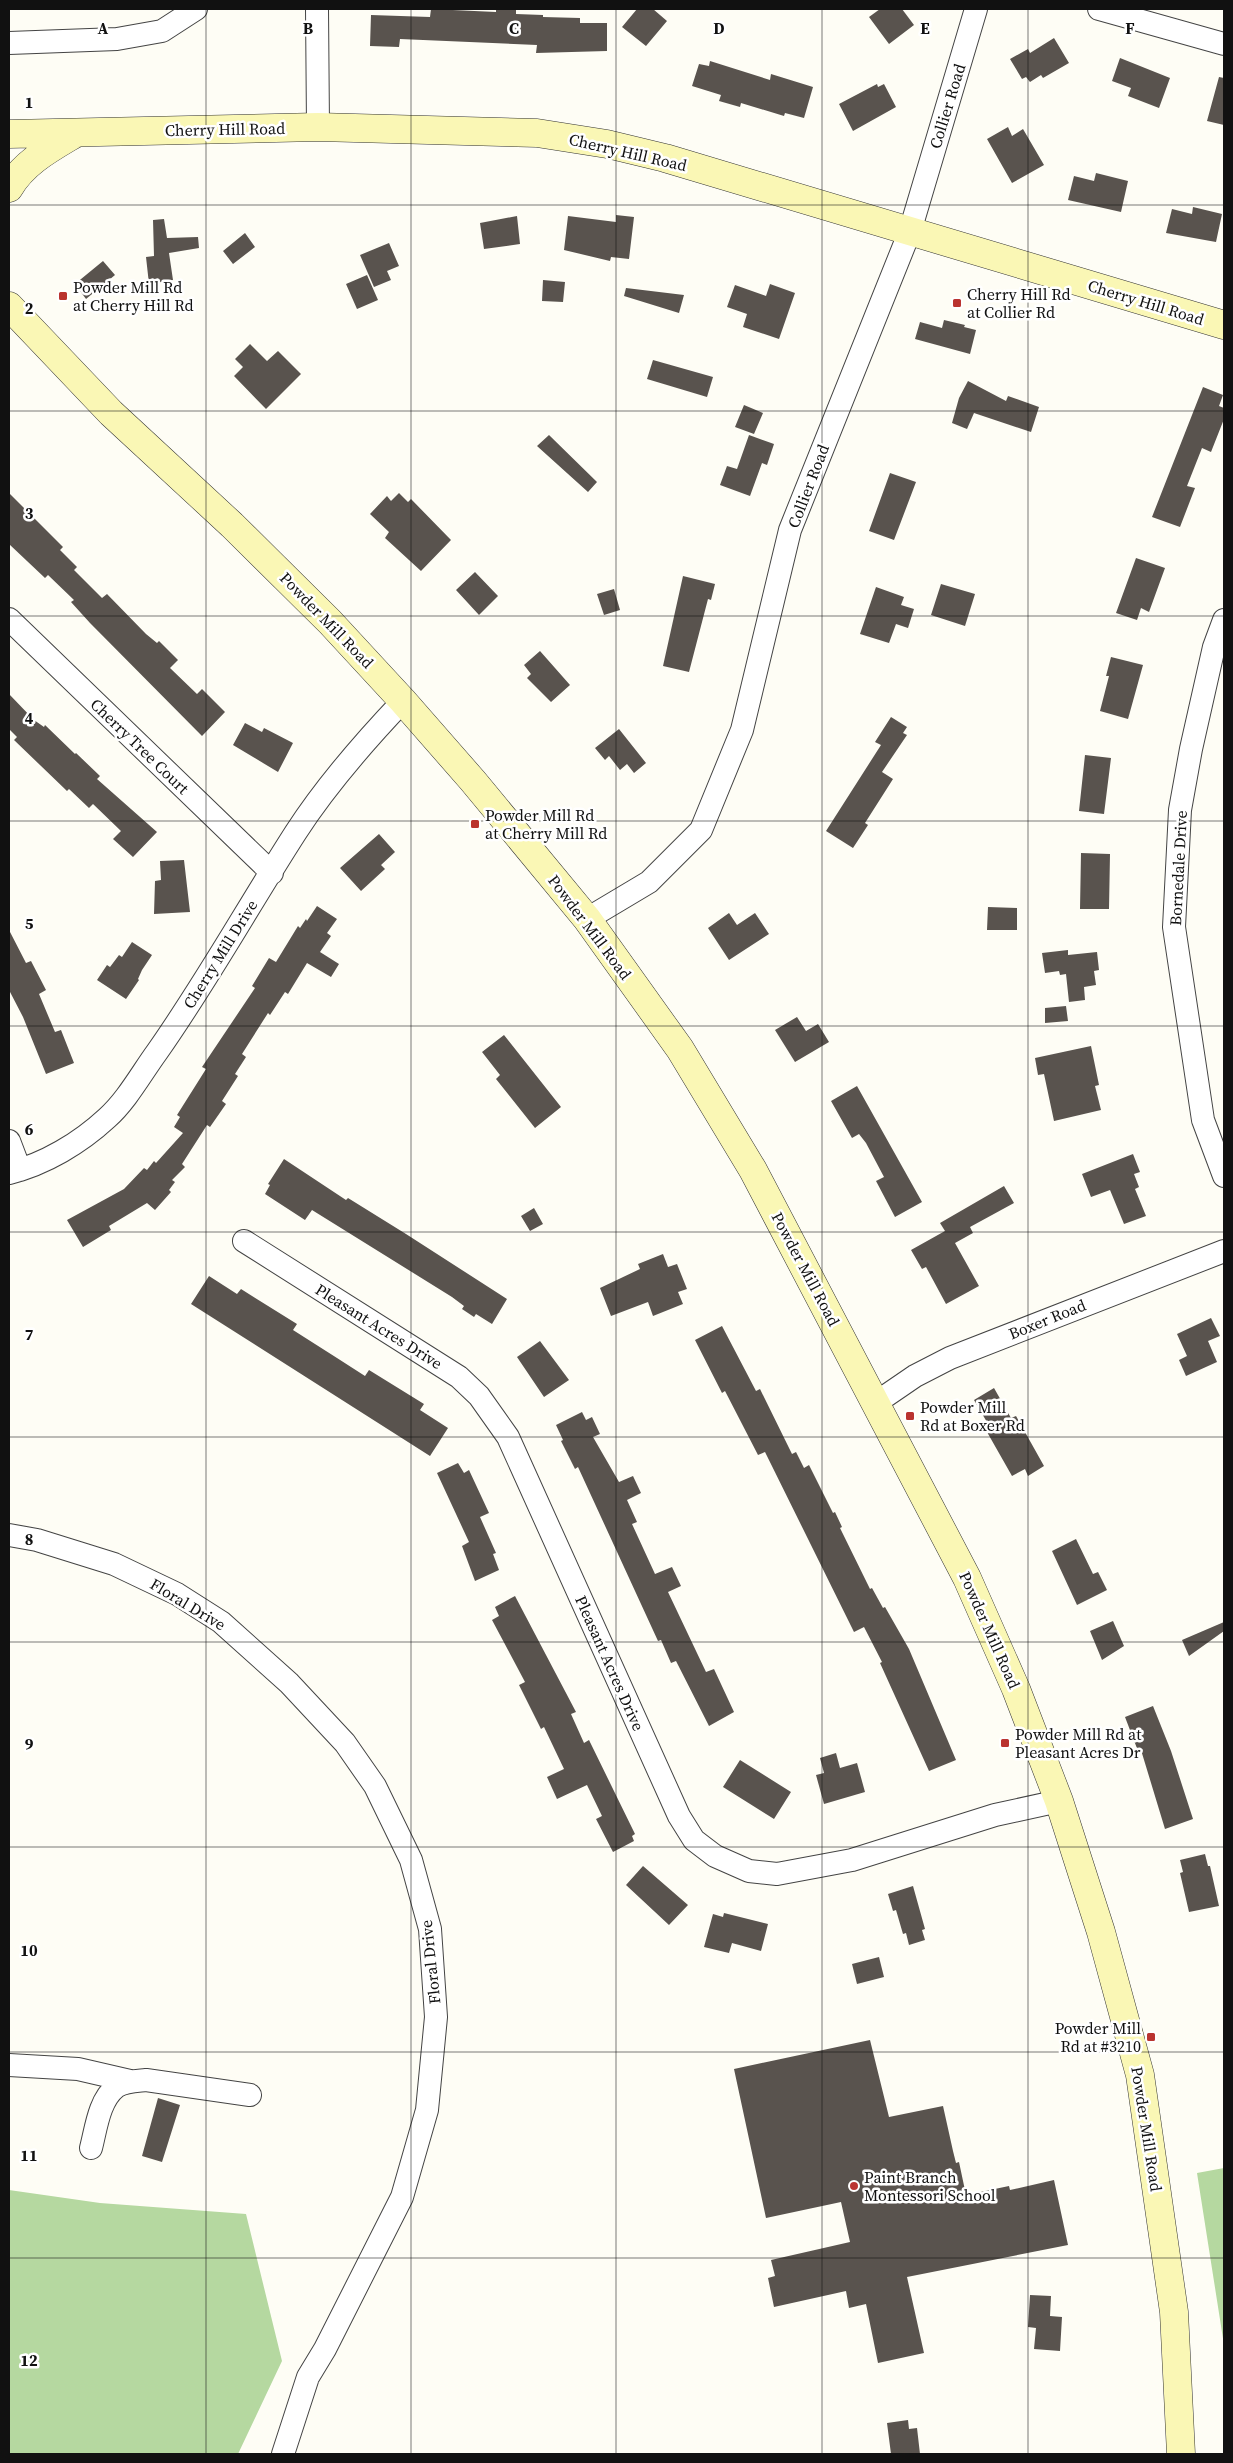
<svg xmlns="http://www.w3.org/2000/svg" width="1233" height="2463" viewBox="0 0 1233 2463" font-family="'Source Serif 4',serif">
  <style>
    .forest { fill: #b5d8a0 }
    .building { fill: #59534e }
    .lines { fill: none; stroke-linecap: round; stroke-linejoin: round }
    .minor-casing { stroke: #444; stroke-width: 24 }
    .secondary-casing { stroke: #333; stroke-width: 29 }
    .minor { stroke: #fff; stroke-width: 22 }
    .secondary { stroke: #faf7b5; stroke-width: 28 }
    .grid { fill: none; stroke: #111; stroke-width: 1; stroke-opacity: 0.55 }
    .poi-dot { fill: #ba3330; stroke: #fff; stroke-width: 2 }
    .labels { text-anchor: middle; stroke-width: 5; stroke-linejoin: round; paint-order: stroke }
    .street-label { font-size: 16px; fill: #111; stroke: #fff }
    .poi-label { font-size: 16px; fill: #111; stroke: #fff; text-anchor: start }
    .grid-label { font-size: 16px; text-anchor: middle; font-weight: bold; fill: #111; stroke: #fff; stroke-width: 5; stroke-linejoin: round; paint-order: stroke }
  </style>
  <rect width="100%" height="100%" fill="#fefdf5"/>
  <!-- forest -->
  <path class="forest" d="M1224,2168v177l-27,-172z
    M9,2190l91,13 146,11 36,147 -44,93h-229z"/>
  <!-- building -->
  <path class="building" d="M431,9l65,3v-3h20v5l27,1v2l37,1v5h27v28l-71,2 1,-8 -137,-6 -1,8 -29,-1 1,-31 59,2z
    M637,9h16l14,12 -21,25 -24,-19z
    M880,9h22l12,16 -25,19 -20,-27z
    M1054,38l15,25 -26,15 -2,-3 -11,7 -4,-5 -4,2 -12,-20 18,-10 2,4z
    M1120,58l50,20 -11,30 -31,-12 3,-8 -19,-7z
    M710,61l60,19 1,-6 42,13 -9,31 -19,-5 -1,3 -43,-13 -1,4 -21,-6 2,-6 -29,-9 7,-22 10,2z
    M1219,77l5,1v47l-17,-4z
    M877,84l1,3 6,-3 12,23 -43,24 -14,-27z
    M1008,127l4,9 11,-7 21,36 -32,18 -25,-44z
    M1096,173l32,8 -7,31 -53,-12 6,-24 20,5z
    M1193,207l29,7 -6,28 -50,-9 6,-24 20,5z
    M616,215l18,2 -5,42 -18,-2 -1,4 -46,-11 4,-34 48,6z
    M517,216l3,28 -36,5 -4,-26z
    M164,219l3,19 31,-1 1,11 -30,5 4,27 -24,4 -3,-27 8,-1 -1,-36z
    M245,233l10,14 -22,17 -10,-13z
    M389,243l10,23 -12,5 4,9 -17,7 -14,-32z
    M103,261l12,14 -29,24 -11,-15z
    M367,275l11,25 -21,9 -11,-25z
    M543,280l22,2 -2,20 -21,-1z
    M770,284l25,9 -16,46 -36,-12 4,-13 -20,-7 8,-22 31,11z
    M626,288l58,7 -5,18 -55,-17z
    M944,320l21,5 -1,2 12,3 -6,24 -55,-15 5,-17 22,6z
    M250,344l17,17 11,-10 23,23 -35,35 -32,-33 9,-9 -8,-8z
    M653,360l60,17 -6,20 -60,-18z
    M968,381l38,20 2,-5 31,11 -8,25 -57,-19 -7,16 -15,-6 7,-25z
    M1203,387l20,8 -4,11 5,2v11l-13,33 -9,-4 -15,38 8,2 -15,39 -28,-10z
    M744,405l19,8 -9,21 -19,-7z
    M549,435l48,47 -9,10 -51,-46z
    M749,435l25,9 -7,21 -5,-2 -12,33 -30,-11 7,-19 10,3z
    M890,473l26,9 -22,58 -25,-9z
    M9,493l54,54 -3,3 17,17 -3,3 28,28 5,-4 39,40 11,9 2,-2 19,19 -8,8 27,26 5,-5 23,23 -23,24 -112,-113 -19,-21 3,-2 -26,-25 -3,3 -36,-34z
    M399,493l9,9 3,-3 40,41 -30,31 -36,-33 4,-6 -19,-18 17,-18 4,5z
    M1136,558l29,10 -16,44 -8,-4 -4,12 -21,-7z
    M475,572l23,24 -19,19 -23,-25z
    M683,576l32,8 -4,16 -3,-1 -19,73 -26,-6z
    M941,584l34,10 -10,32 -34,-11z
    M876,587l28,10 -3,8 13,4 -6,19 -12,-4 -7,19 -29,-9z
    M614,589l6,21 -16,5 -7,-21z
    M540,651l30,34 -19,17 -24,-24 4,-4 -7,-9z
    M1111,657l32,8 -15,54 -28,-8 9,-35h-3z
    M9,694l25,26 10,7 1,-2 30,29 1,-1 24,23 -3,3 60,53 -24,25 -20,-18 8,-8 -28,-27 -4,4 -20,-19 -2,2 -53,-51 3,-3 -8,-8z
    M891,717l16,10 -4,6 4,2 -25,37 11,7 -28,44 3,2 -15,23 -27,-17 55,-86 -6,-3z
    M245,723l17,9 2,-4 29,15 -15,29 -45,-27z
    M619,729l27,34 -12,10 -7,-9 -7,6 -11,-14 -4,4 -10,-12z
    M1085,755l26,3 -7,56 -25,-3z
    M379,834l16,18 -14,13 4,4 -24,22 -21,-23z
    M1081,853l29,1 -1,55h-29z
    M184,860l6,52 -36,2 1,-33 6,-1 -1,-19z
    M317,906l20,13 -10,14 4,3 -11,16 19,12 -8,13 -24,-14 -19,31 -3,-2 -15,23 -2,-2 -26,41 4,3 -11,17 3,2 -16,25 4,3 -16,23 -3,-2 -25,39 3,3 -13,13 3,2 -6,8 2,2 -16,18 -8,-7 -38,23 2,4 -28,17 -16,-27 57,-31 20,-21 3,2 7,-9 2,2 27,-30 -9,-6 6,-10 -3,-2 29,-46 -4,-2 53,-79 -3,-2 17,-28 7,4 22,-36 2,2 6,-9 1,2z
    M988,907l29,1v22h-30z
    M729,913l8,12 18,-12 14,21 -40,26 -21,-32z
    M9,930l17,33 5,-2 15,29 -7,4 16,38 6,-2 13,33 -28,11 -23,-57 -14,-27z
    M132,942l20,13 -10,15 -4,9 1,1 -13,19 -29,-19 10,-15 3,2 9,-12 3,2z
    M1068,950v5l29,-3 2,18 -5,1 2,14 -12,2 1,13 -16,2 -3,-28 -6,1 -1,-4 -14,2 -3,-20z
    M1066,1006l2,15 -23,2v-15z
    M797,1017l9,14 12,-7 11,18 -34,20 -20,-32z
    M504,1035l57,72 -26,21 -39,-49 4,-4 -18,-23z
    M1091,1046l8,39 -4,1 6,24 -47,11 -10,-47 -6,1 -3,-17z
    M857,1086l65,116 -27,15 -19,-36 8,-4 -18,-34 -7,-9 -7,4 -21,-37z
    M1133,1154l7,18 -6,2 5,13 -4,2 11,27 -22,8 -14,-34 -19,7 -9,-23z
    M284,1159l62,41 2,-2 58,36 101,65 -15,25 -16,-10 -2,3 -12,-8 2,-3 -12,-9 -140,-87 -7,10 -40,-26 5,-9 -2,-1z
    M1004,1186l10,17 -44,24 3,6 -18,10 24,43 -33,18 -20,-37 -4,2 -11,-19 34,-19 -5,-8z
    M534,1208l9,16 -13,7 -9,-15z
    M663,1254l5,13 9,-3 10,25 -9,3 5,12 -30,12 -5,-14 -37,14 -11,-28 40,-19 -2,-5z
    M209,1276l28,18 4,-5 56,35 -4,6 44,28 28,18 4,-6 55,34 -4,6 28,18 -18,28 -239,-152z
    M1211,1318l9,18 -12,5 9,21 -31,14 -7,-16 8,-4 -10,-22z
    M722,1326l34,65 4,-2 32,65 4,-2 8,16 5,-3 24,48 2,-1 7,15 -2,1 30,61 2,-1 11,20 2,-1 24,42 47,111 -27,11 -49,-108 2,-1 -18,-35 -10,5 -89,-180 -7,3 -33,-64 -3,2 -27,-53z
    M540,1341l29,39 -25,17 -27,-40z
    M994,1388l17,30 5,-2 28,50 -16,10 -3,-7 -13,7 -25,-44 4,-3 -17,-29z
    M582,1412l4,8 6,-3 8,17 -7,3 26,45 14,-6 8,17 -14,7 10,22 -5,2 23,50 17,-7 9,19 -13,6 38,80 8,-3 20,43 -25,14 -33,-65 -5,2 -10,-23 -3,1 -80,-174 -3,2 -14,-28 2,-1 -7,-15z
    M458,1463l6,10 5,-3 20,43 -9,4 16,36 -3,1 6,16 -24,11 -13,-35 7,-4 -32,-69z
    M1076,1539l17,35 5,-2 9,18 -30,15 -25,-54z
    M515,1596l61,116 -5,2 13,29 5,-3 46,94 -3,2 2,5 -21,11 -17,-33 6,-3 -15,-31 -30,14 -10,-22 17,-8 -20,-42 -3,2 -22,-44 6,-3 -33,-62 7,-4 -4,-9z
    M1113,1621l11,25 -22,14 -12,-29z
    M1224,1622v9l-35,25 -7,-16z
    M1153,1706l18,45 22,68 -28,10 -24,-79 -3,1 -13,-34z
    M836,1753l4,15 17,-5 8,29 -41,12 -8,-29 8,-2 -4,-15z
    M740,1760l51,32 -17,27 -51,-32z
    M1205,1854l3,12h2l9,40 -30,6 -9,-39 3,-1 -3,-12z
    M643,1866l45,39 -19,20 -43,-40z
    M913,1886l12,43 -3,1 3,10 -16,5 -3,-12 -3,1 -7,-24 -3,1 -5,-17z
    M724,1913l44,11 -7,27 -29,-8 -3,10 -25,-6 9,-33 10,3z
    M879,1957l5,20 -27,7 -5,-20z
    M870,2040l19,77 54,-11 10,45 3,12 3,-1 7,33 43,-9 1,4 44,-10 14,65 -161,32 17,76 -46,10 -12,-59 -17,4 -3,-17 -72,16 -6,-29 7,-2 -4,-16 79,-18 -9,-40 -75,16 -32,-149z
    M158,2098l22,7 -18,57 -20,-6z
    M1030,2295l21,1 -1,20 12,1 -2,34 -26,-2 2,-21 -8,-1z
    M908,2420l1,9 8,-1 3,26h-29l-4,-31z"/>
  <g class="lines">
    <!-- minor casing -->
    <g class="minor-casing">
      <path id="minor" d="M317,9l1,118
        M1099,9l125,35
        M9,43l108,-4 45,-8 34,-22
        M9,619l263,254
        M1224,620l-10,27 -23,102 -11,61 -6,117 29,193 21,56
        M587,919l62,-37 52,-52 41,-100 48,-200 120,-299 66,-222
        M9,1141l11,29
        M9,1173c36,-9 71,-30 98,-55 20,-18 34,-44 50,-66 50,-71 92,-147 139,-220 31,-48 68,-90 107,-131
        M244,1241l215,136 20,19 29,41 171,379 15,24 21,16 34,15 28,3 75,-14 143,-45 64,-14
        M877,1402l38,-26 35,-18 274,-107
        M9,1535l28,5 77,24 63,30 44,28 68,61 56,60 30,43 36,74 19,69 6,88 -9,93 -25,87 -77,152 -17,28 -25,77
        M9,2065l69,4 52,12
        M91,2148c5,-19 8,-48 25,-61 8,-6 21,-6 30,-7l104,15"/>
    </g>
    <!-- secondary casing -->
    <g class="secondary-casing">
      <path id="secondary" d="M9,134l309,-7 219,6 70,11 58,14 559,167
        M9,188c15,-26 42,-40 67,-55
        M9,306l102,107 121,112 98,97 73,79 70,80 114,138 93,130 73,121 214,408 49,111 43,112 42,131 39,143 34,237 7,142"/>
    </g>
    <!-- minor -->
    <use href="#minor" class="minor"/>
    <!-- secondary -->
    <use href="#secondary" class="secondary"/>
  </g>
  <!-- grid -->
  <path class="grid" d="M206,9v2445M411,9v2445M616,9v2445M822,9v2445M1028,9v2445M9,205h1215M9,411h1215M9,616h1215M9,821h1215M9,1026h1215M9,1232h1215M9,1437h1215M9,1642h1215M9,1847h1215M9,2052h1215M9,2258h1215"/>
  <!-- markers -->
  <g class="poi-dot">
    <rect x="58" y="291" width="10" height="10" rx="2.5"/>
    <rect x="952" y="298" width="10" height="10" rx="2.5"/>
    <rect x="470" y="819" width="10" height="10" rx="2.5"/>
    <rect x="905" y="1411" width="10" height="10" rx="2.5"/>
    <rect x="1000" y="1738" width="10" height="10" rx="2.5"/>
    <rect x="1146" y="2032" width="10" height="10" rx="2.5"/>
    <circle cx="854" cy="2186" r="5"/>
  </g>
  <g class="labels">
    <!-- street labels -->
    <g class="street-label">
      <text transform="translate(947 106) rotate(-73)" y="6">Collier Road</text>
      <text transform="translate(225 129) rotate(-1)" y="6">Cherry Hill Road</text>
      <text transform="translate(628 152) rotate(13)" y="6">Cherry Hill Road</text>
      <text transform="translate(1146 302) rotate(17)" y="6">Cherry Hill Road</text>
      <text transform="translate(808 486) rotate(-69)" y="6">Collier Road</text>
      <text transform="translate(327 620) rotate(46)" y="6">Powder Mill Road</text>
      <text transform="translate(140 746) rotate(44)" y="6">Cherry Tree Court</text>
      <text transform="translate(1178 868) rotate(-87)" y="6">Bornedale Drive</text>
      <text transform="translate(590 927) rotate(53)" y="6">Powder Mill Road</text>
      <text transform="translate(220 954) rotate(-58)" y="6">Cherry Mill Drive</text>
      <text transform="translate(806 1269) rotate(62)" y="6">Powder Mill Road</text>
      <text transform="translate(1047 1319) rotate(-22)" y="6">Boxer Road</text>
      <text transform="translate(379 1326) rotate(32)" y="6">Pleasant Acres Drive</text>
      <text transform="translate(188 1604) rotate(31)" y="6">Floral Drive</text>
      <text transform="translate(990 1630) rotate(66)" y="6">Powder Mill Road</text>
      <text transform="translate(610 1663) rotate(66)" y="6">Pleasant Acres Drive</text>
      <text transform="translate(430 1962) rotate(-96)" y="6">Floral Drive</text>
      <text transform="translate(1147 2129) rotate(81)" y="6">Powder Mill Road</text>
    </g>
    <!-- poi labels -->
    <g class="poi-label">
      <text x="73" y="293">Powder Mill Rd<tspan x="73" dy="18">at Cherry Hill Rd</tspan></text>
      <text x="967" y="300">Cherry Hill Rd<tspan x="967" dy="18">at Collier Rd</tspan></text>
      <text x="485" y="821">Powder Mill Rd<tspan x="485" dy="18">at Cherry Mill Rd</tspan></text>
      <text x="920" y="1413">Powder Mill<tspan x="920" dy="18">Rd at Boxer Rd</tspan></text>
      <text x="1015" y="1740">Powder Mill Rd at<tspan x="1015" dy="18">Pleasant Acres Dr</tspan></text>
      <text x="1141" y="2034" text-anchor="end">Powder Mill<tspan x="1141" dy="18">Rd at #3210</tspan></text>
      <text x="864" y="2183">Paint Branch<tspan x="864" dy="18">Montessori School</tspan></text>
    </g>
  </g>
  <g class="grid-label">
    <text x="103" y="34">A</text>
    <text x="308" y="34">B</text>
    <text x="514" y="34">C</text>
    <text x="719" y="34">D</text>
    <text x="925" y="34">E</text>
    <text x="1130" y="34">F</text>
    <text x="29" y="108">1</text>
    <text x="29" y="314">2</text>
    <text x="29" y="519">3</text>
    <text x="29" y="724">4</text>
    <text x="29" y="929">5</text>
    <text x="29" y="1135">6</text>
    <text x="29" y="1340">7</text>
    <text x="29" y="1545">8</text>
    <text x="29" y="1750">9</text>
    <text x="29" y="1956">10</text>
    <text x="29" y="2161">11</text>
    <text x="29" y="2366">12</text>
  </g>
  <!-- border -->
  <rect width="1233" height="2463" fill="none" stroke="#111111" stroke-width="20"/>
</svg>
